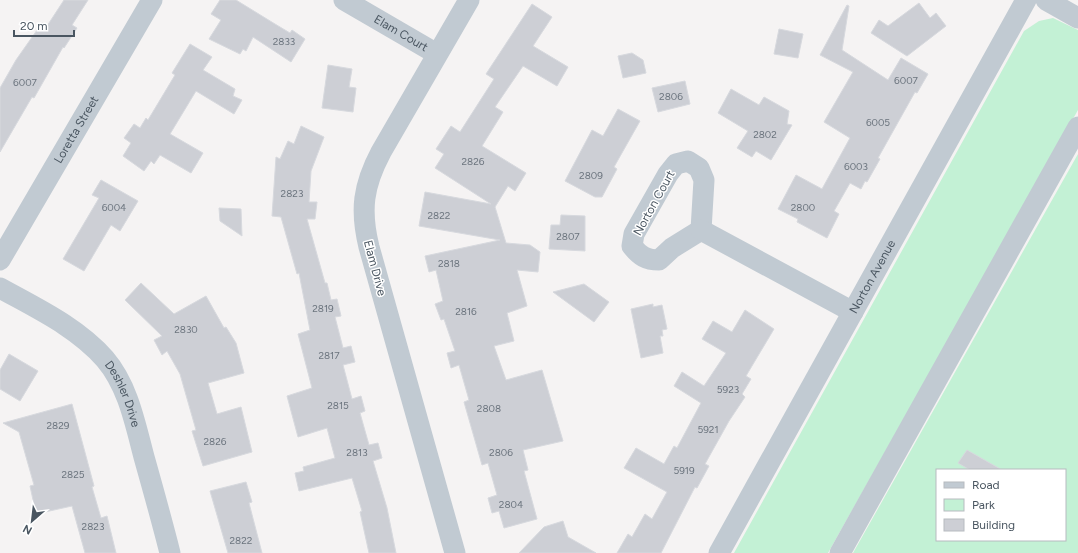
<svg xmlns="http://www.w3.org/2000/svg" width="1078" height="553" viewBox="0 0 1078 553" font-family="Figtree,sans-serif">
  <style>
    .green { fill: #c3f1d5; fill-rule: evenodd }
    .building { fill: #cdcfd5; stroke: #d7d9de }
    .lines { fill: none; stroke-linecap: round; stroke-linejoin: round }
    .minor { stroke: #c1cad2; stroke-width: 21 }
    .labels { text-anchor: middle; stroke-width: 3; stroke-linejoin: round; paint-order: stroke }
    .number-label { font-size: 10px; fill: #6b747e }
    .street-label { font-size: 12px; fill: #4a5661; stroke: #fff }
  </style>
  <rect width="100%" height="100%" fill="#f5f3f3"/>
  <!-- green -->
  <path class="green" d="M1053,18l25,12v80l-250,443h-94l290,-522 15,-10z
    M1078,154v399h-225zM937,470h128v70h-128z"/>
  <!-- building -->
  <path class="building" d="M64,0h24l-16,25 5,3 -13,20 -1,-1 -29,51 -2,-1 -32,55v-64l16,-28 26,-37 5,3z
    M220,0h16l39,24 15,9 2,-3 13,9 -14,23 -38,-25 -7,14 -3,-2 -3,5 -31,-15 12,-19 -10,-6z
    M919,3l11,15 6,-5 10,13 -39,30 -36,-23 8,-13 9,6z
    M532,4l20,13 -19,29 35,21 -11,19 -34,-20 -28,41 8,5 -21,34 44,27 -11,18 -7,-5 -13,21 11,36 24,2 10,7 -2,20 -21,-2 10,36 -20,7 7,28 -20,5 12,34 36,-10 21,71 -40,9 5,20 -4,1 13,48 -33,9 -5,-17 -7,2 -4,-15 9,-3 -9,-32 -6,2 -18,-63 5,-2 -10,-35 -8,3 -4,-15 8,-2 -11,-32 -3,1 -6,-16 8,-3 -7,-31 -7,2 -4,-16 75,-16 -81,-14 6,-34 66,12 -56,-36 9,-14 -8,-5 15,-23 9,6 34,-53 -8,-5z
    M847,5l2,1 -7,44 46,30 13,-22 27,16 -11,19 -2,-1 -37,66 2,1 -13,23 -2,-1 -4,8 -11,-6 -16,28 5,3 -12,24 -30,-16 1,-3 -20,-10 18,-34 26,14 28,-51 -26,-16 29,-50 -33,-17z
    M779,29l24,5 -5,24 -24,-4z
    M190,44l22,13 -9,13 32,19 -2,7 9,4 -8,14 -38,-23 -26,43 33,19 -12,20 -31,-18 -6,9 -3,-3 -7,10 -21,-15 8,-13 -7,-5 10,-14 6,4 6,-10 2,2 27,-45 -3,-2z
    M632,53l11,7 3,13 -23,5 -5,-22z
    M328,65l24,4 -3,18 7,1 -3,24 -31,-4z
    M685,81l5,23 -32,8 -6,-24z
    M731,89l28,16 5,-8 25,14 -2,13 5,1 -21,35 -15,-9 -4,6 -15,-9 11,-17 -30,-18z
    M618,109l22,12 -26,46 3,2 -15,28h-7l-30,-16 27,-51 11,6z
    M301,126l23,11 -13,34 -2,31h8l-2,17h-8l18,64h2l4,17 6,-1 4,17 -6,1 8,31 8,-2 4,16 -12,3 9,34 9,-3 4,15 -5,2 9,32 9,-2 4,15 -9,3 14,47 9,45h-27l-9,-41 2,-1 -10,-33 -53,13 -4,-18 9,-2 -1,-4 32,-9 -8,-30 -29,9 -11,-41 25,-8 -14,-54 12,-4 -11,-57 -2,1 -16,-57 -9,-1 4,-59 4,2 8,-18 6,3z
    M101,180l37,21 -18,30 -9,-6 -27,46 -21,-12 36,-61 -7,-3z
    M219,208l22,1 1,27 -22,-15z
    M561,215l24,1v35l-36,-2 2,-24h9z
    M141,283l33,31 32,-18 18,32 2,-1 10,16 8,30 -36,10 9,31 24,-7 11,45 -49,14 -11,-35 4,-1 -16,-56 -13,-23 -5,4 -8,-15 8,-4 -37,-36z
    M584,284l25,18 -15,20 -41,-30z
    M653,304v3l9,-2 5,24 -5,1 1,6h-3l3,17 -22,5 -10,-49z
    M745,310l29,19 -28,47 5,3 -9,15 3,3 -16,24 -24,43 4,2 -12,22 -2,-1 -34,66h-44l11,-19 4,3 13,-23 7,5 15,-27 -43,-24 12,-20 28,16 10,-18 3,2 24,-45 -27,-17 8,-14 22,14 22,-33 -24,-14 11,-18 19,11z
    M9,354l29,17 -18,30 -20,-12v-19z
    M72,404l22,82 -2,1 9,31 6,-2 9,37h-31l-13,-47 -36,8 -6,-28 4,-1 -15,-53 -16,-9z
    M967,450l35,20h-32l-12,-7z
    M246,482l6,20 -3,1 13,50h-34l-18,-62z
    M563,521l5,16 28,16h-77l25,-26z"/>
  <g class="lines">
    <!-- minor -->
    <g class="minor">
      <path id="s1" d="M344,0l93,54"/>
      <path d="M1046,0l32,18"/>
      <path d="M688,161l11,7 5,12 -3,50 -29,18 -13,12c-13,0 -19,-4 -27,-14l2,-12 34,-60 8,-10z"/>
      <path d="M701,230l152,82"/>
      <path id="s2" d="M0,260l152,-260"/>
      <path id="s3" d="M0,288c36,20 77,39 105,71 23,27 30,64 39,98 9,32 18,64 26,96"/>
      <path d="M455,553l-86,-306c-9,-37 -6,-61 12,-95l88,-152"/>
      <path id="s4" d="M719,553l307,-553"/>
      <path d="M840,553l238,-426"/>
    </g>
  </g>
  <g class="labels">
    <!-- number labels -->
    <g class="number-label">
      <text x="284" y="45">2833</text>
      <text x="906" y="84">6007</text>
      <text x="25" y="86">6007</text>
      <text x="671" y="100">2806</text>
      <text x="878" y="126">6005</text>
      <text x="765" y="138">2802</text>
      <text x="473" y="165">2826</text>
      <text x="856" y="170">6003</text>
      <text x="591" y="179">2809</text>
      <text x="292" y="197">2823</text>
      <text x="114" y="211">6004</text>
      <text x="803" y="211">2800</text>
      <text x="439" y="219">2822</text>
      <text x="568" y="240">2807</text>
      <text x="449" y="267">2818</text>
      <text x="323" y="312">2819</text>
      <text x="466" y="315">2816</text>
      <text x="186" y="333">2830</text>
      <text x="329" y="359">2817</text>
      <text x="728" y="393">5923</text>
      <text x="338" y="409">2815</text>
      <text x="489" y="412">2808</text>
      <text x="58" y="429">2829</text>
      <text x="708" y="433">5921</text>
      <text x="215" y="445">2826</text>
      <text x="357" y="456">2813</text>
      <text x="501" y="456">2806</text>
      <text x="684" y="474">5919</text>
      <text x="73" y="478">2825</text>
      <text x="511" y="508">2804</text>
      <text x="93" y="530">2823</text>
      <text x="241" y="544">2822</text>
    </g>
    <!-- street labels -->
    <g class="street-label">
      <text dy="4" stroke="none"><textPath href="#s1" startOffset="66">Elam Court</textPath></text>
      <text dy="4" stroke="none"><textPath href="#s2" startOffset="151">Loretta Street</textPath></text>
      <text transform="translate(654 203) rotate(-61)" y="4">Norton Court</text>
      <text transform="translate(375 268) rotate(75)" y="4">Elam Drive</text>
      <text dy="4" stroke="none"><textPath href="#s4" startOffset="316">Norton Avenue</textPath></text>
      <text dy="4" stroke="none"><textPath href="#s3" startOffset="167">Deshler Drive</textPath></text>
    </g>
  </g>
  <!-- legend -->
  <rect x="936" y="469" width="130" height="72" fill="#ffffff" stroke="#b7bbc0"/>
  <rect x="944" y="482" width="20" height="6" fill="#c1cad2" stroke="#b7bbc0"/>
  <text x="972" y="489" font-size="12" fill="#4a5661">Road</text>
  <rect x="944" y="499" width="20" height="12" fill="#c3f1d5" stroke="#b7bbc0"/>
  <text x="972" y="509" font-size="12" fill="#4a5661">Park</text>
  <rect x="944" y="519" width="20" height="12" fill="#cdcfd5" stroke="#b7bbc0"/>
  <text x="972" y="529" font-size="12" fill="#4a5661">Building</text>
  <!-- north arrow -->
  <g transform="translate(32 521) rotate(208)" stroke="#ffffff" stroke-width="3" paint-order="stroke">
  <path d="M0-3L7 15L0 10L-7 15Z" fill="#4a5661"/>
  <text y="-6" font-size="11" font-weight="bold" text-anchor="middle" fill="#4a5661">N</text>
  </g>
  <!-- scale -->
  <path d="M14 30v6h60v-6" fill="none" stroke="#4a5661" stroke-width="2"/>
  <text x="20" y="30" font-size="12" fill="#4a5661" stroke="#ffffff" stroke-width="3" paint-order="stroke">20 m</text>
</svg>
